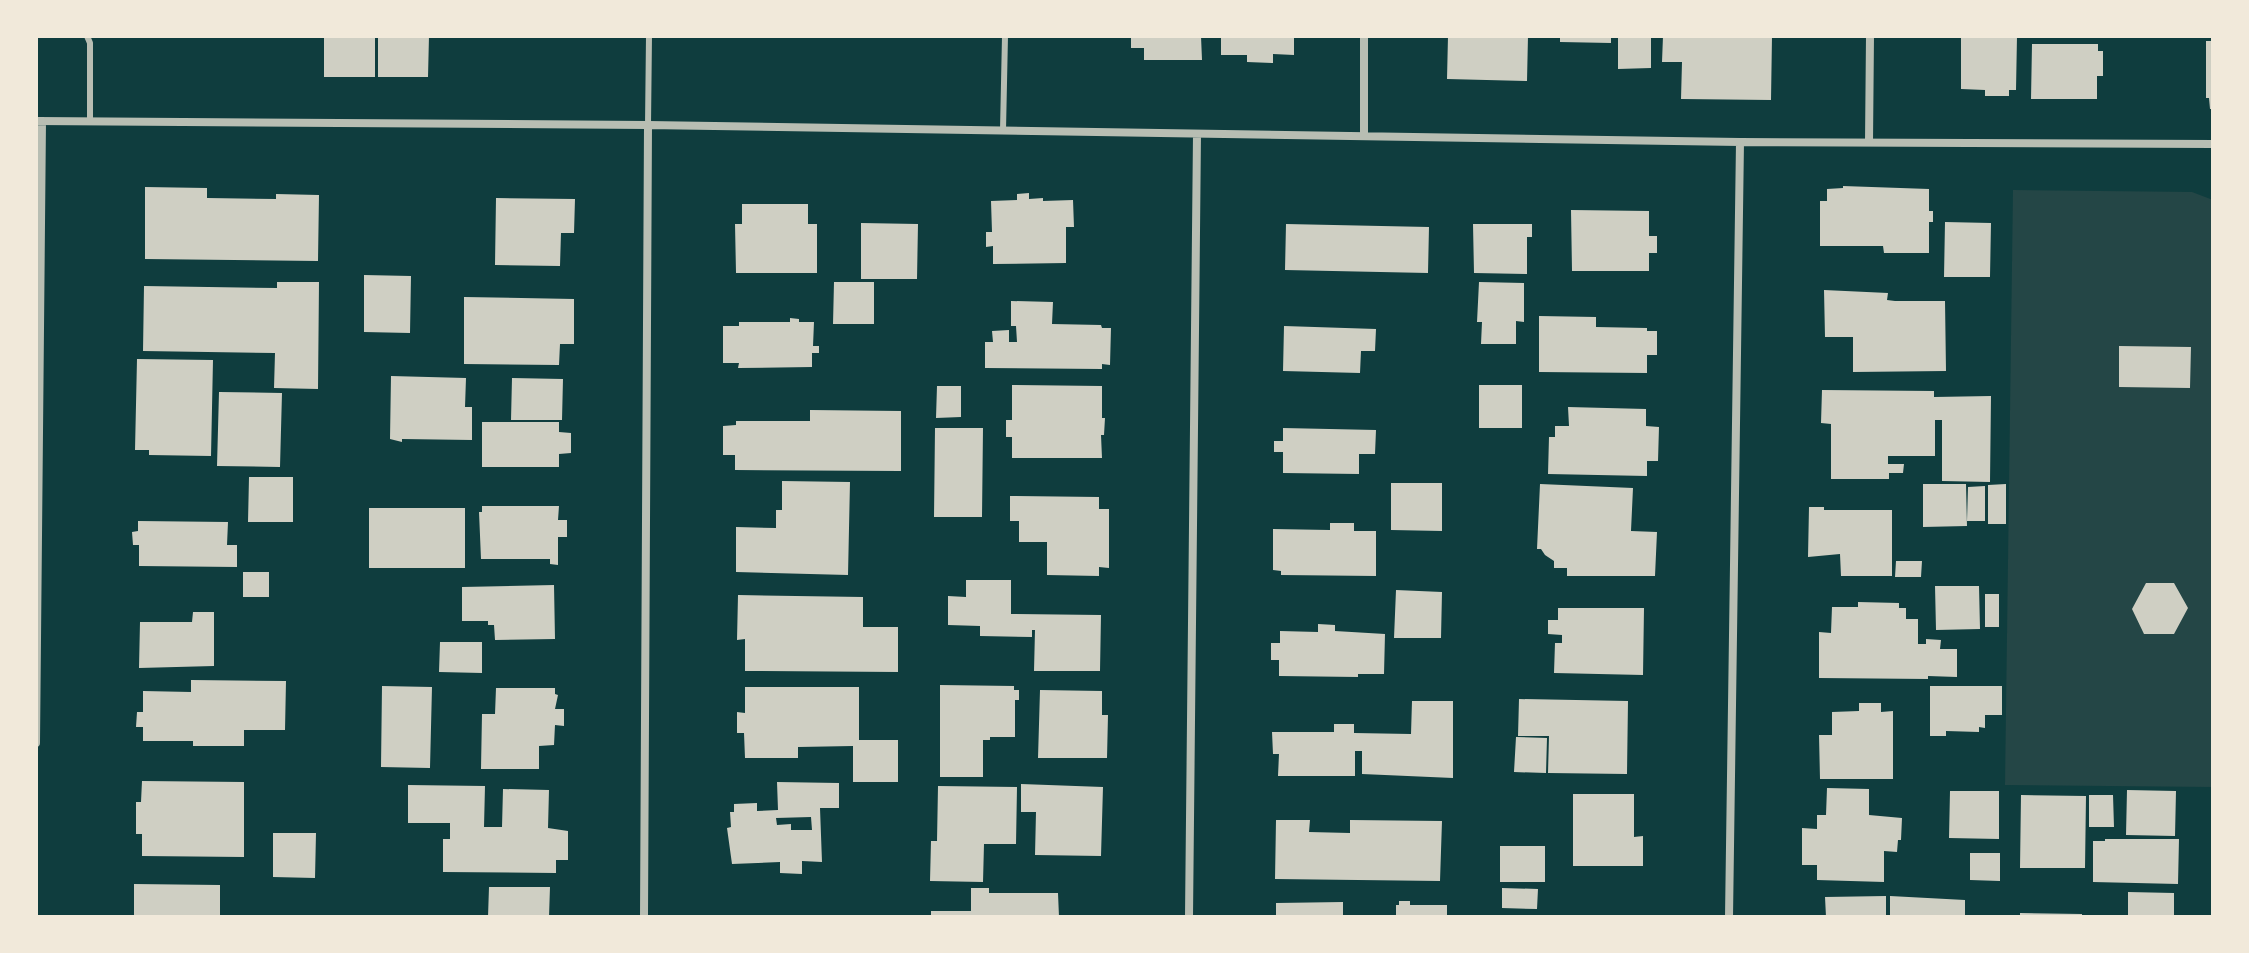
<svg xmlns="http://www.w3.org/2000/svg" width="2249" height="953" viewBox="0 0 2249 953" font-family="'Golos Text',sans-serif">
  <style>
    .green { fill: #244646 }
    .building { fill: #cfcfc3; fill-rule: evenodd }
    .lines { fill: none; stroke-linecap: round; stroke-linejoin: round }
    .service { stroke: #b8beb3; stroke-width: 6 }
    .minor { stroke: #b8beb3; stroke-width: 8 }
  </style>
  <rect width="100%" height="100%" fill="#0f3d3e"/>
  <!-- green -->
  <path class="green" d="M2013,190l179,2 21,8v587l-208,-2z"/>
  <!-- building -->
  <path class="building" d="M324,36h51v41h-51z
    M378,36h51l-1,41h-50z
    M1131,36h70l1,24h-58v-12h-13z
    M1221,36h73v19l-21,-1v9l-26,-1v-7h-26z
    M1448,36h80l-1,45 -80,-2z
    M1560,36h51v7l-51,-1z
    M1618,36h33v32l-33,1z
    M1663,36h109l-1,64 -90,-1 1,-37h-20z
    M1961,36h56l-1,54h-7v6h-24v-6l-24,-1z
    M2206,41h7v68h-3l-1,-11h-3z
    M2032,44h66v7h5v25h-6v23h-66z
    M1843,186l86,3v22h4v11h-4v31h-45l-1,-7h-63v-45h7v-12l16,-1z
    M145,187l62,1v10l69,1v-5l43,1 -1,66 -173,-2z
    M1029,193v6l14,-1v3l30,-1 1,27h-8v36l-73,1v-18l-7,1v-15h6l-1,-31 26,-1v-6z
    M496,198l79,1 -1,34h-13l-1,33 -65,-1z
    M742,204h66v20h9v49h-81l-1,-49h7z
    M1571,210l78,1v25h8v17h-8v18h-77z
    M1945,222l46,1 -1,54h-46z
    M861,223l57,1 -1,55h-56z
    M1286,224l143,3 -1,46 -143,-3z
    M1473,224h59v13h-5v37l-53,-1z
    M364,275l47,1 -1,57 -46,-1z
    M277,282h42l-1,107 -44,-1 1,-35 -132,-2 1,-65 133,2z
    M834,282h40v42h-41z
    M1479,282l45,1v39l-8,-1v23h-35l1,-22h-5z
    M1824,290l64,3 -1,7 8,1h50l1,70 -93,1v-35h-28z
    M464,297l110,2v45h-14l-1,21 -95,-1z
    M1011,301l42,1 -1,22 49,1 1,3h9l-1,37 -8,-1v5l-117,-1v-26h8l-1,-11 17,-1v12h8l-1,-16h-5z
    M1539,316l57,1v10l51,1v3h10v24h-10v18l-108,-1z
    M790,318l9,1v3h15l-1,24h6v7h-7v14l-74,1 1,-5h-16v-37h16v-4h51z
    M1284,326l92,3 -1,22h-14l-1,22 -77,-2z
    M2119,346l72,1 -1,41 -71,-1z
    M137,359l76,1 -2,96 -62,-1v-5h-14z
    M391,376l75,2 -1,29h7v33l-70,-1v3l-12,-3z
    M512,378l51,1 -1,41h-51z
    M1012,385l90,1v32h3l-1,17h-3l1,23h-90v-21h-6v-17h6z
    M1479,385h43v43h-43z
    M937,386h24v31l-25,1z
    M1822,390l112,1v6l57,-1 -1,86 -48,-1v-61h-7v36h-47v8h16l-1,9h-14v6h-58v-55l-10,-1z
    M219,392l63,1 -2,74 -63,-1z
    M1568,407l78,2v17l13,1 -1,34h-11v15l-99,-2 1,-37h6v-11h14z
    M810,410l91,1v60l-166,-1v-15h-12v-29l13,-1v-4h74z
    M482,422h77v10l12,1v20l-12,1v13h-77z
    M935,428h48l-1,89h-48z
    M1283,428l93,2 -1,24h-16v20l-76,-1v-21h-9v-11h9z
    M249,477h44v45h-45z
    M782,481l68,1 -2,93 -112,-3v-45l40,1v-18h6z
    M1391,483h51v48l-51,-1z
    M1540,484l93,4 -2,43 26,1 -2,44h-88v-8h-13v-7l-9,-6 -4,-6h-4z
    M1923,484h43l1,42 -44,1z
    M2006,484v40h-18v-39z
    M1985,486v35h-18l1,-34z
    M1010,496l89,1v12h10v59l-10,-1v9l-52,-1v-33h-28v-21h-9z
    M482,506h77l-1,14h9v17h-9v28l-8,-1v-5h-69l-2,-47h3z
    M1809,507h15v3h68v66h-51l-1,-22 -32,3z
    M369,508h96v60h-96z
    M138,521l90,1 -1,23h10v22l-98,-1v-21h-6l-1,-13 6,-1z
    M1330,523h24v8h22v45l-95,-1v-4l-8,-1v-41l57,1z
    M1896,561h26l-1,16h-26z
    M243,572h26v25h-26z
    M966,580h45v34l90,1 -1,56h-66l1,-41h-3v7l-52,-1v-10l-32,-1v-29l18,1z
    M2146,583h28l14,25 -14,26h-30l-12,-25z
    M554,585l1,54 -60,1 -1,-15h-6v-4h-26v-34z
    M1935,586h44l1,43 -44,1z
    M1396,590l46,2 -1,46h-47z
    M1985,594h14v33h-14z
    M738,595l125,2v30h35v45l-153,-1v-32l-8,1z
    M1858,602l41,1v5h7v11h12v25h8v-5l15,1 -1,9h17v28l-29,-1v3l-109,-1v-46l12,1 1,-26h26z
    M1558,608h86l-1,67 -89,-2 1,-30h7v-8l-14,-1v-14h10z
    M193,612h21v54l-75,2 1,-46h52z
    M1318,624l17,1v6l50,3 -1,40h-26v3l-79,-1v-16h-8v-17h9v-12l38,1z
    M440,642h42v31l-43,-1z
    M191,680l95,1 -1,49h-41v16h-51v-5h-50v-14h-7l1,-15h6v-21l48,1z
    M940,685l74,1v4h5v10h-4v37h-25v3h-7v37h-43z
    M382,686l50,1 -2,81 -49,-1z
    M1930,686h72v29h-17v13l-6,-1v5l-33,-1v5h-16z
    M745,687h114v53h39v42h-45v-36l-55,1v11h-53l-1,-25h-7v-21l8,1z
    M496,688h59v6l3,1 -3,14h9v17l-9,-1 -1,20 -15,1v23h-58l1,-55h13z
    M1040,690l62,1v24h6l-1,43h-69z
    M1519,699l109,2 -1,73 -79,-1 1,-37h-31z
    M1412,701h41v77l-91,-4v-23h-7v25h-77l1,-22h-6l-1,-22h62v-8h20v9l57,1z
    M1859,703h22v9l12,-1v68h-73l-1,-44h13v-23l27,-1z
    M1516,737l31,1 -1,35 -32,-1z
    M142,781l102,1v75l-102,-1v-22h-6v-32h5z
    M777,782l62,1v25h-19l2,54 -20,-1v13l-22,-1v-11l-48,2 -5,-36 4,-1 -1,-15h4v-8l23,-1v8l21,-1zM811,817l1,13h-21v-6l-14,1 -1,-7z
    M1021,784l82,3 -2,69 -66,-1 1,-43h-15z
    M408,785l77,1 -1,41h18l1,-38 46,1 -1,38 20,3v29h-12v13l-113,-1v-33h7v-16h-42z
    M938,786l79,1 -1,57h-32l-1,38 -53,-1 1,-40h6z
    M1827,788l42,1v26l33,3 -1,22h-3l-1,12 -13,-1v31l-67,-2v-15h-15v-37l15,1v-14h9z
    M2127,790l49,1 -1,45 -49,-1z
    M1950,791h49v48l-50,-1z
    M1573,794h61v43l9,-1v30h-70z
    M2021,795l65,1 -1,72h-65z
    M2089,795h24l1,32h-25z
    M1276,820h34l-1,12 41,1v-13l92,1 -2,60 -165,-2z
    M273,833h43l-1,45 -42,-1z
    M2105,839h74l-1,45 -85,-2v-41h12z
    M1500,846h45v36h-45z
    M1970,853h30v28l-30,-1z
    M134,884l86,1v32h-86z
    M489,887h61l-1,30h-61z
    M971,888h18v5h69l1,24h-128v-6h40z
    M1502,888l36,1 -1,20 -35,-1z
    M2128,892l46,1v24h-46z
    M1886,896v21h-60l-1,-20z
    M1890,896l75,4v17h-75z
    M1399,901h11v4h37v12h-51v-12h3z
    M1343,902v15h-67v-14z
    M2020,913l62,1v3h-62z"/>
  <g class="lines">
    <!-- service -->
    <path class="service" d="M87,36l3,7v78
      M648,125l1,-89
      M1003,130l2,-94"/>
    <!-- minor -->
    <path class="minor" d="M36,121l612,4 1092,17 473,2
      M1364,135v-99
      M1869,142l1,-106
      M36,743l6,-622
      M644,917l4,-792
      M1189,917l8,-783
      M1729,917l11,-775"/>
  </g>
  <!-- border -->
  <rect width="2249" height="953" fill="none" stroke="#f1e9da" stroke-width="76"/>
</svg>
